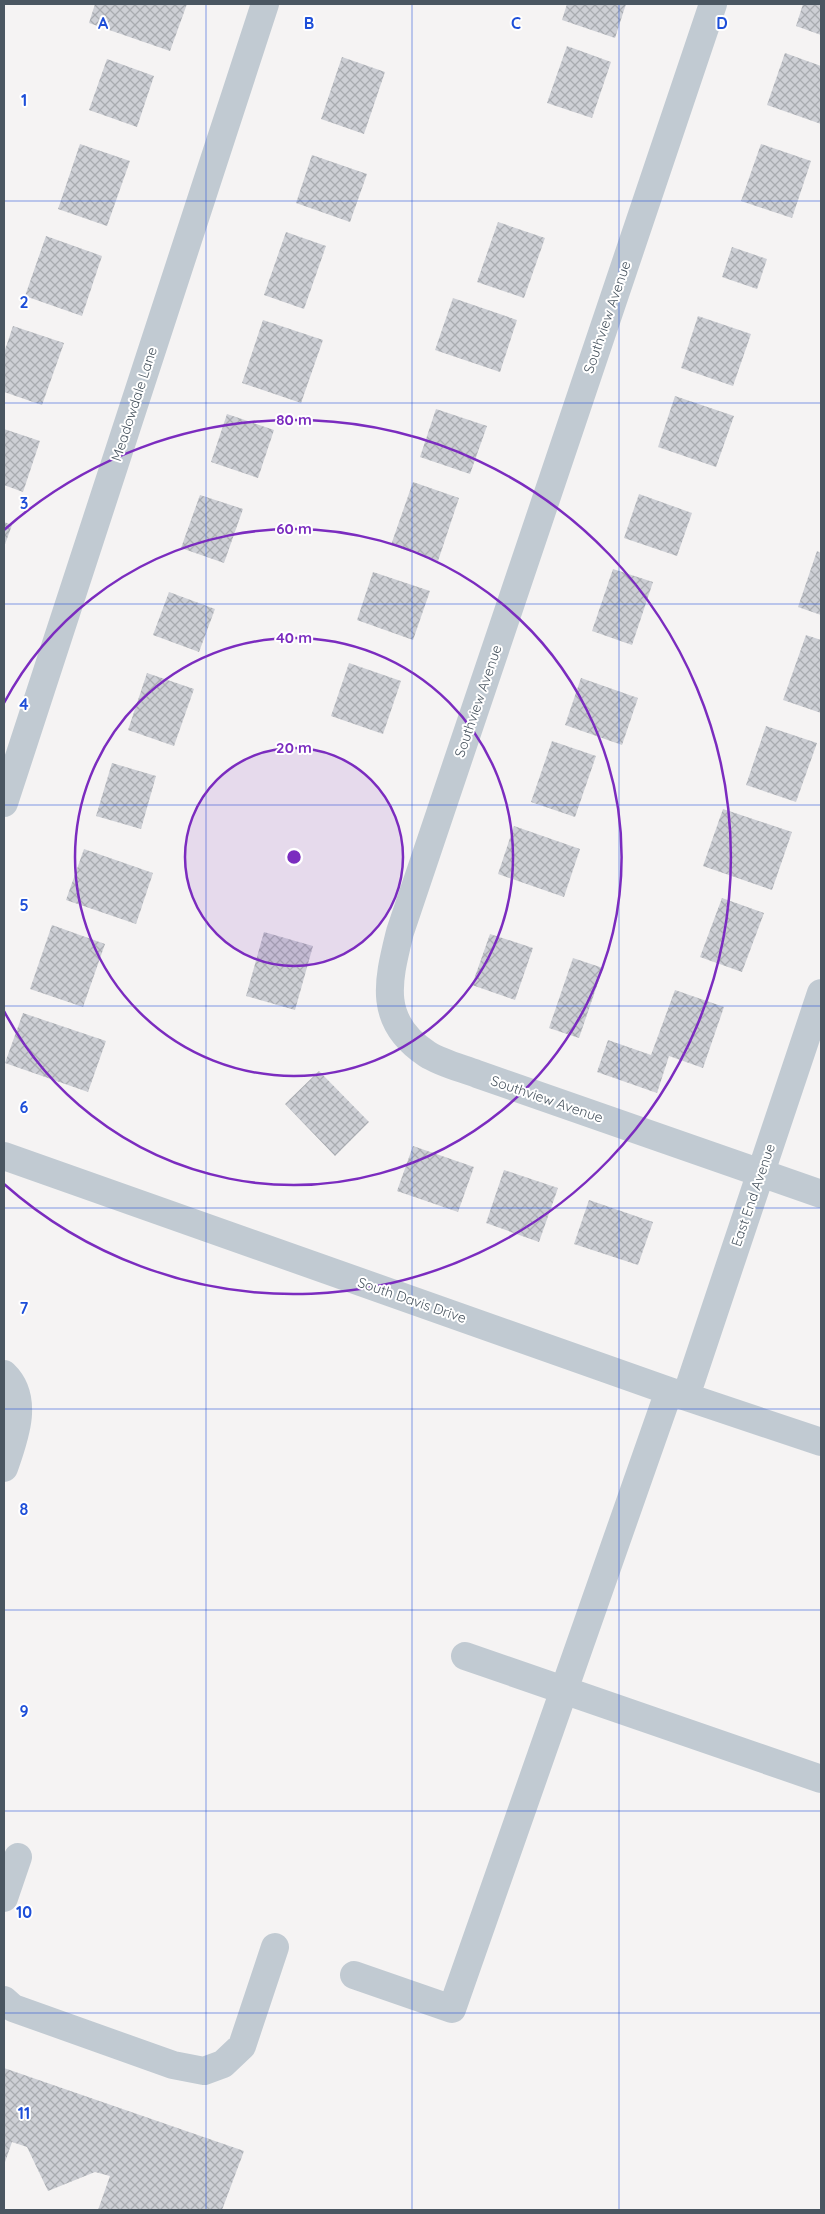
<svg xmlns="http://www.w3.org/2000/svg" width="825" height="2214" viewBox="0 0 825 2214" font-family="Quicksand,sans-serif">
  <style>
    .building { fill: url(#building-cross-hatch) }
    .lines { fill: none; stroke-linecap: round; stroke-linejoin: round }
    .minor { stroke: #c1cad2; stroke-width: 28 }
    .grid { fill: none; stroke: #1d4ed8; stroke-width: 1; stroke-opacity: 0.55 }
    .ring { fill: none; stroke: #7b2cbf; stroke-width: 2.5 }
    .labels { text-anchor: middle; stroke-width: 4; stroke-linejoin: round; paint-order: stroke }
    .street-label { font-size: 14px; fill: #4a5661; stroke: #fff }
    .grid-label { font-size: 16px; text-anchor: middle; font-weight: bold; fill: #1d4ed8; stroke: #fff; stroke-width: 4; stroke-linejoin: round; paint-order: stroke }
    .centre { fill: #7b2cbf; stroke: #fff; stroke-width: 2.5 }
    .ring-label { font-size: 15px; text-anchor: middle; font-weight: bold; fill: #7b2cbf; stroke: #fff; stroke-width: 4; stroke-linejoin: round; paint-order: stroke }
  </style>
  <defs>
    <pattern id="building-cross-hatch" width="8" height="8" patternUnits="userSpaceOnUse" patternTransform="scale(1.25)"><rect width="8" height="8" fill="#cdcfd5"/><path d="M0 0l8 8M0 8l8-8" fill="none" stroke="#a8abb0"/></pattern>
  </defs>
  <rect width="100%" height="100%" fill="#f5f3f3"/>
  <!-- building -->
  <path class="building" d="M95,4h92l-17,47 -81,-28z
    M567,4h59l-11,34 -53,-18z
    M803,4h18v31l-25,-9z
    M567,46l44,16 -19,56 -45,-15z
    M785,53l36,13v58l-54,-19z
    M342,57l43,15 -21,62 -43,-15z
    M107,59l47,17 -17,51 -48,-17z
    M80,144l50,17 -23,65 -49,-17z
    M761,144l50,17 -19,57 -51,-17z
    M312,155l55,19 -17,48 -54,-19z
    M498,222l47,16 -21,60 -47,-16z
    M286,232l40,14 -22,63 -40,-14z
    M46,236l56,20 -20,60 -57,-20z
    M732,247l35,12 -10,30 -35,-12z
    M453,298l64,22 -17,52 -65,-22z
    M698,316l53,18 -18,52 -52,-18z
    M263,320l60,20 -22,63 -59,-20z
    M13,326l51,17 -22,62 -38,-13v-39z
    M675,396l59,20 -18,51 -58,-20z
    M436,409l51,17 -17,48 -50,-17z
    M227,414l47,16 -16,48 -47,-16z
    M4,429l36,12 -17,51 -19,-7z
    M413,482l46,16 -21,63 -47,-16z
    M639,494l53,19 -15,43 -53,-18z
    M200,495l43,14 -19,54 -43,-15z
    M4,522l8,3 -8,22z
    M817,551l4,2v62l-23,-8z
    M613,569l40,13 -21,63 -40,-14z
    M373,572l57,19 -17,49 -56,-20z
    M169,592l46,17 -16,43 -46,-17z
    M806,635l15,5v73l-38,-13z
    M349,663l52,18 -18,53 -52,-18z
    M147,673l47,16 -20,57 -46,-16z
    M581,678l57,20 -16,47 -57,-20z
    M766,726l51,17 -21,59 -50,-17z
    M552,741l44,15 -21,61 -44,-15z
    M112,763l44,13 -15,53 -45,-13z
    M723,809l69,23 -20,58 -69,-24z
    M514,826l66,23 -16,48 -66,-23z
    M84,849l69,24 -17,51 -70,-24z
    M722,898l42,15 -22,59 -42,-15z
    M52,925l53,19 -22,63 -53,-18z
    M264,932l49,14 -18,64 -49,-14z
    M490,934l43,14 -18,52 -43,-15z
    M573,958l30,10 -24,70 -30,-10z
    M675,990l49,17 -21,61 -34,-12 -12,37 -60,-21 11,-32 43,15z
    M23,1013l83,28 -18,51 -83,-29z
    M319,1071l50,51 -34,34 -50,-52z
    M413,1146l61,21 -16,45 -61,-21z
    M504,1170l54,18 -19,54 -53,-19z
    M589,1200l64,22 -15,43 -64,-21z
    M4,2068l240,83 -22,59h-124l12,-34 -15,-4 -47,19 -21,-44 -15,-5 -8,23z"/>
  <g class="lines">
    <!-- minor -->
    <path class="minor" d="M713,4l-313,928c-12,49 -23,89 27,122 14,9 34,14 50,20l344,120
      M4,803l261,-799
      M4,1156l665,235 152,51
      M4,1374c26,25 10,65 0,94
      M686,1396l135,-403
      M465,1656l356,123
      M4,1898l14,-41
      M354,1975l98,34 217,-618
      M4,2000l9,8 160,57 31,6 19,-7 19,-18 33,-99"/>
  </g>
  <!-- grid -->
  <path class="grid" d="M206,4v2206M412,4v2206M619,4v2206M4,201h817M4,403h817M4,604h817M4,805h817M4,1006h817M4,1208h817M4,1409h817M4,1610h817M4,1811h817M4,2013h817"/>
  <!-- distance rings -->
  <circle cx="294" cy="857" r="109" fill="#7b2cbf" fill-opacity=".12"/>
  <g class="ring">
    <circle cx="294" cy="857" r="109"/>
    <circle cx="294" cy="857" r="219"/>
    <path d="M4 703A328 328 0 1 1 4 1011"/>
    <path d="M4 530A437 437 0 1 1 4 1184"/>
  </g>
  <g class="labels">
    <!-- street labels -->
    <g class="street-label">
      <text transform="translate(607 317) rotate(-71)" y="5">Southview Avenue</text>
      <text transform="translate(134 404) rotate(-72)" y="5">Meadowdale Lane</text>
      <text transform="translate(478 701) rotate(-71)" y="5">Southview Avenue</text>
      <text transform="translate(547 1099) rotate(19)" y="5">Southview Avenue</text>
      <text transform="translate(753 1195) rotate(-71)" y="5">East End Avenue</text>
      <text transform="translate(412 1300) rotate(19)" y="5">South Davis Drive</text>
    </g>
  </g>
  <g class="grid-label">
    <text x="103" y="29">A</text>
    <text x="309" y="29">B</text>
    <text x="516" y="29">C</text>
    <text x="722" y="29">D</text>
    <text x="24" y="106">1</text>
    <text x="24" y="308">2</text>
    <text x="24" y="509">3</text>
    <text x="24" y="710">4</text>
    <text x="24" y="911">5</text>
    <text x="24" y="1113">6</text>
    <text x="24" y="1314">7</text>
    <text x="24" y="1515">8</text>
    <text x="24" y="1717">9</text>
    <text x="24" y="1918">10</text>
    <text x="24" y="2119">11</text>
  </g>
  <circle cx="294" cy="857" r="8" class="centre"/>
  <g class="ring-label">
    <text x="294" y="425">80 m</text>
    <text x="294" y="534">60 m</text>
    <text x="294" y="643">40 m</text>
    <text x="294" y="753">20 m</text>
  </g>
  <!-- border -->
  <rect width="825" height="2214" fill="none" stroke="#4a5661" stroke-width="10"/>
</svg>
